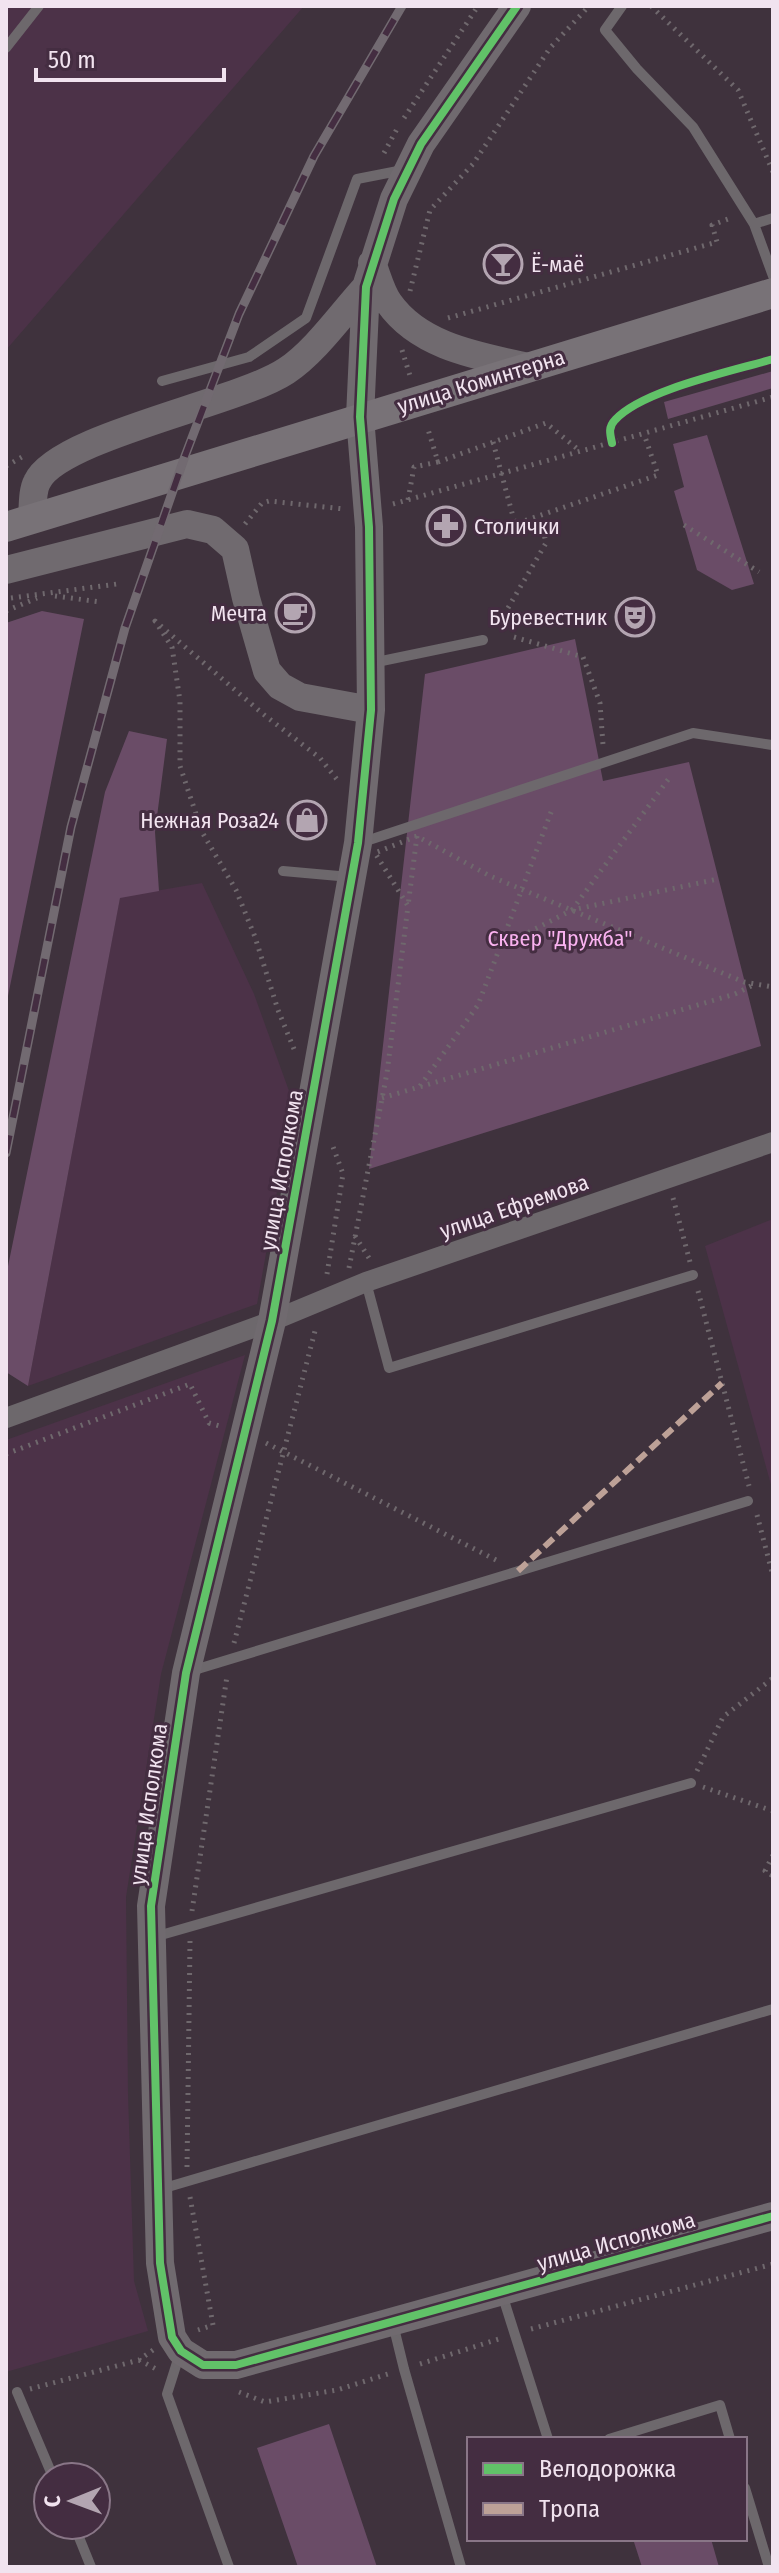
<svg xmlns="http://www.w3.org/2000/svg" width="779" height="2573" viewBox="0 0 779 2573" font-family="'Fira Sans Condensed',sans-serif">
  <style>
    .built { fill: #4c3248 }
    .green { fill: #6a4c67 }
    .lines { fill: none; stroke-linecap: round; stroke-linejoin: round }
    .path { stroke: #6f686d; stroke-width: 5; stroke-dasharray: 2 6; stroke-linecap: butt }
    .lane { stroke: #6d686c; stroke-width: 10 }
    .street { stroke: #6d686c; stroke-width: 20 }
    .secondary { stroke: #706a6f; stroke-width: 28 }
    .primary { stroke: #787277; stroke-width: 30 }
    .rail-casing { stroke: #726a71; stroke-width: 9 }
    .rail { stroke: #442d41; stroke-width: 6; stroke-dasharray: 18; stroke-linecap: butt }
    .quiet { stroke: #bda197; stroke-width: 6; stroke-dasharray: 12 6; stroke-linecap: butt }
    .cycleway-casing { stroke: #442d41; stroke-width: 13 }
    .cycleway { stroke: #61c268; stroke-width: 8 }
    .labels { text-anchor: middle; stroke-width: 6; stroke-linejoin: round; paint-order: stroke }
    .poi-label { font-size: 22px; fill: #f1e3ef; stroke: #442d41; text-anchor: end }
    .street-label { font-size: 22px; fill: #f1e3ef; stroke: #442d41 }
    .park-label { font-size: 22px; fill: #fab2f0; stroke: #442d41 }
  </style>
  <rect width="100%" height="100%" fill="#3f323d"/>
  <!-- built -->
  <path class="built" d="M6,6h298l-298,344z
    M202,883l52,111 39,108 -36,202 -229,82 92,-489z
    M773,1219v273l-68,-246z
    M245,1355l-84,319 -35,223 2,197 6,187 14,50 -142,41v-932z"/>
  <!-- green -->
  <path class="green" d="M773,371v17l-105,31 -4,-17z
    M707,435l47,149 -22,6 -35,-20 -23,-79 10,-4 -11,-43z
    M42,611l42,8 -78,387v-383z
    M575,639l28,142 86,-19 72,284 -392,123 56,-495z
    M129,731l38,8 -12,93 4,59 -39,7 -92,488 -22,-14v-96l99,-484z
    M329,2424l48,143h-79l-41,-119z
    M633,2539h78l8,28h-77z"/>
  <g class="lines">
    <!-- path -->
    <path class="path" d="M651,6l87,84 35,82
      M404,118l74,-112
      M384,153l14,-26
      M410,291l20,-81 43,-46 77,-116 39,-42
      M448,318l269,-76 -5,-17 19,-7
      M402,350l9,29
      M493,442l22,82 143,-49 -14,-41
      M438,462l108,-39 34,28
      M6,466l16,-9
      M408,500l6,-33 24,-5 -11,-36
      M393,504l380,-107
      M245,524l17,-21 7,-2 75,8
      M684,525l75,47
      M55,596l46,6
      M11,598l106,-14
      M508,608l38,-65 -6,-28
      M6,611l31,-13
      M514,637l69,20 17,46 3,42
      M417,836l-9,70 -33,-53z
      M422,839l68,37 31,13 223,93 29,5
      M572,910l98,-133
      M500,947l72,-37 146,-31
      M294,1049l-16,-39 -23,-73 -19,-47 -34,-58 -22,-66v-65l-8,-54 -17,-26 108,93 57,44 19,24
      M420,1086l58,-81 75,-198
      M382,1098l353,-104 20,-10
      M673,1198l17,64
      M355,1236l14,22
      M349,1268l38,-195 21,-167
      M327,1274l16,-100 -11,-30
      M698,1291l51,195
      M266,1443l230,117
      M6,1454l184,-70 19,39 14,4
      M757,1515l16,61
      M234,1643l82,-316
      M697,1771l26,-54 50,-39
      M703,1787l70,24
      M773,1855l-8,16 8,5
      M192,1911l35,-235
      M187,2167l3,-226
      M190,2197l23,128 -15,5
      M531,2329l242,-65
      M139,2360l19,10
      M420,2364l82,-26
      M30,2389l109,-29 14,-10
      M239,2392l26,10 72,-12 54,-17"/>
    <!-- lane -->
    <path class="lane" d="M622,6l-17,24 32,39 56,58 61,97 19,52
      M6,48l33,-42
      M754,224l19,-6
      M162,381l87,-24 57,-39 51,-139 46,-9
      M372,663l111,-23
      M360,843l333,-110 79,12
      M283,871l67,6
      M366,1282l23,86 304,-93
      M191,1671l557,-170
      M154,1937l537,-154
      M161,2189l612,-180
      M502,2294l46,145
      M393,2324l11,45 57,198
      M180,2353l-13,41 62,173
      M17,2392l36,85
      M609,2439l111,-34 10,34
      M745,2488l24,79
      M74,2525l17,42"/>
    <!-- street -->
    <path class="street" d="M6,1418l266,-97 94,-39 407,-140"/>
    <!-- secondary -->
    <path class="secondary" d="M517,6l-96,138 -27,55 -28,88 -6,130 9,110 2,183 -13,133 -86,478 -86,352 -35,233 9,357 12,74 9,14 22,14h33l537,-149
      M372,263c5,12 9,29 17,40 31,44 90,53 139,64
      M32,518c1,-10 0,-27 5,-36 20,-45 201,-79 249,-111 30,-20 56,-58 80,-84
      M6,570l181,-46 26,6 22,19 11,49 21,73 13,15 20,11 71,13"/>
    <!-- primary -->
    <path class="primary" d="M6,527l767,-234"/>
    <!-- rail casing -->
    <g class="rail-casing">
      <path id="rail" d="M6,1153l65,-326 54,-199 60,-172 54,-142 75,-158 88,-150"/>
    </g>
    <!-- rail -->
    <use href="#rail" class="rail"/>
    <!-- quiet -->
    <path class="quiet" d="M518,1571l204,-188"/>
    <!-- cycleway casing -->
    <g class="cycleway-casing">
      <path id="cycleway" d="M517,6l-96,138 -27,55 -28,88 -6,130 9,110 2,183 -13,133 -86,478 -86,352 -35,233 9,357 12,74 9,14 22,14h33l537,-149
        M612,443c-2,-9 -4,-16 3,-23 27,-30 118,-49 158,-61"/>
    </g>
    <!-- cycleway -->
    <use href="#cycleway" class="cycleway"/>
  </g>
  <!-- icons -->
  <defs>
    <g id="bar-ring" transform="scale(2)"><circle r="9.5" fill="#442d41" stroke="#b3a5b1" stroke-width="1.5"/><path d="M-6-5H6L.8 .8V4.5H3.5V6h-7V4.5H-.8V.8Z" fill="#b3a5b1"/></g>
    <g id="pharmacy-ring" transform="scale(2)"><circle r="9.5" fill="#442d41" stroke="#b3a5b1" stroke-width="1.5"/><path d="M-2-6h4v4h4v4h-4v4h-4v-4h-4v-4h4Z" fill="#b3a5b1"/></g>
    <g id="cafe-ring" transform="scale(2)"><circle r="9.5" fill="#442d41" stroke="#b3a5b1" stroke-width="1.5"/><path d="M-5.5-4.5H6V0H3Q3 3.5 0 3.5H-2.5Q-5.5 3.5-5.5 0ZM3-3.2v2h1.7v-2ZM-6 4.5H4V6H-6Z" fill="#b3a5b1"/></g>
    <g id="theatre-ring" transform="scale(2)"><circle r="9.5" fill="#442d41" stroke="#b3a5b1" stroke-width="1.5"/><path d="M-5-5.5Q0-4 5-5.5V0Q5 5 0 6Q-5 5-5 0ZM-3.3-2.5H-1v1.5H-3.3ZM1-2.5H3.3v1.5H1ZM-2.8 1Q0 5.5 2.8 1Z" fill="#b3a5b1"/></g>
    <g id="shop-ring" transform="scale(2)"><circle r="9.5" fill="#442d41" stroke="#b3a5b1" stroke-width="1.5"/><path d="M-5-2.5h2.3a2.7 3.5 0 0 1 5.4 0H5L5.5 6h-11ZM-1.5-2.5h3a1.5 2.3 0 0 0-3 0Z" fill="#b3a5b1"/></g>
  </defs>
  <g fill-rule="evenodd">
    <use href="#bar-ring" x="503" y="264"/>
    <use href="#pharmacy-ring" x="446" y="526"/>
    <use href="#cafe-ring" x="295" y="613"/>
    <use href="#theatre-ring" x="635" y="617"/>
    <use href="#shop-ring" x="307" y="820"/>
  </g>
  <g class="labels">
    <!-- poi labels -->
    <g class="poi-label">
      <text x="531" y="272" text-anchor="start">Ё-маё</text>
      <text x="474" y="534" text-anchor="start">Столички</text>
      <text x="267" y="621">Мечта</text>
      <text x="607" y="625">Буревестник</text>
      <text x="279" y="828">Нежная Роза24</text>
    </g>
    <!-- street labels -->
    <g class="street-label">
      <text transform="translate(481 381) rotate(-17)" y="8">улица Коминтерна</text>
      <text transform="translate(281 1170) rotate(-80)" y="8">улица Исполкома</text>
      <text transform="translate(514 1206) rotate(-19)" y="8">улица Ефремова</text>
      <text transform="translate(148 1804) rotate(-82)" y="8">улица Исполкома</text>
      <text transform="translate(616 2241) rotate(-16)" y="8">улица Исполкома</text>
    </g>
    <!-- park labels -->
    <g class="park-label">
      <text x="560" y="946">Сквер "Дружба"</text>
    </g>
  </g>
  <!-- border -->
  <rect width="779" height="2573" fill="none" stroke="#f1e3ef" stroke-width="16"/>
  <!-- legend -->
  <rect x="467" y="2437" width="280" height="104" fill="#442d41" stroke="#897687" stroke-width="2"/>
  <rect x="483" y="2463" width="40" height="12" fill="#61c268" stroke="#897687" stroke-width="2"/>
  <text x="539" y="2477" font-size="24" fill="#f1e3ef">Велодорожка</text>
  <rect x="483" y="2503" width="40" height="12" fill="#bda197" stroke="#897687" stroke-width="2"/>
  <text x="539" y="2517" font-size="24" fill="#f1e3ef">Тропа</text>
  <!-- north arrow -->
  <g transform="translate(72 2501) rotate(269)"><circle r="38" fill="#442d41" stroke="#897687" stroke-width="2"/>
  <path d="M0-6L14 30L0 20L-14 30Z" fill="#b3a5b1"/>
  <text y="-12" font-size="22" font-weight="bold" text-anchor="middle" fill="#f1e3ef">С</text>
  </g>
  <!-- scale -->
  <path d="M36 68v12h188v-12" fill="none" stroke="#f1e3ef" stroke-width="4"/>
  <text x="48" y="68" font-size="24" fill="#f1e3ef" stroke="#442d41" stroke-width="6" paint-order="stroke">50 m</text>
</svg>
